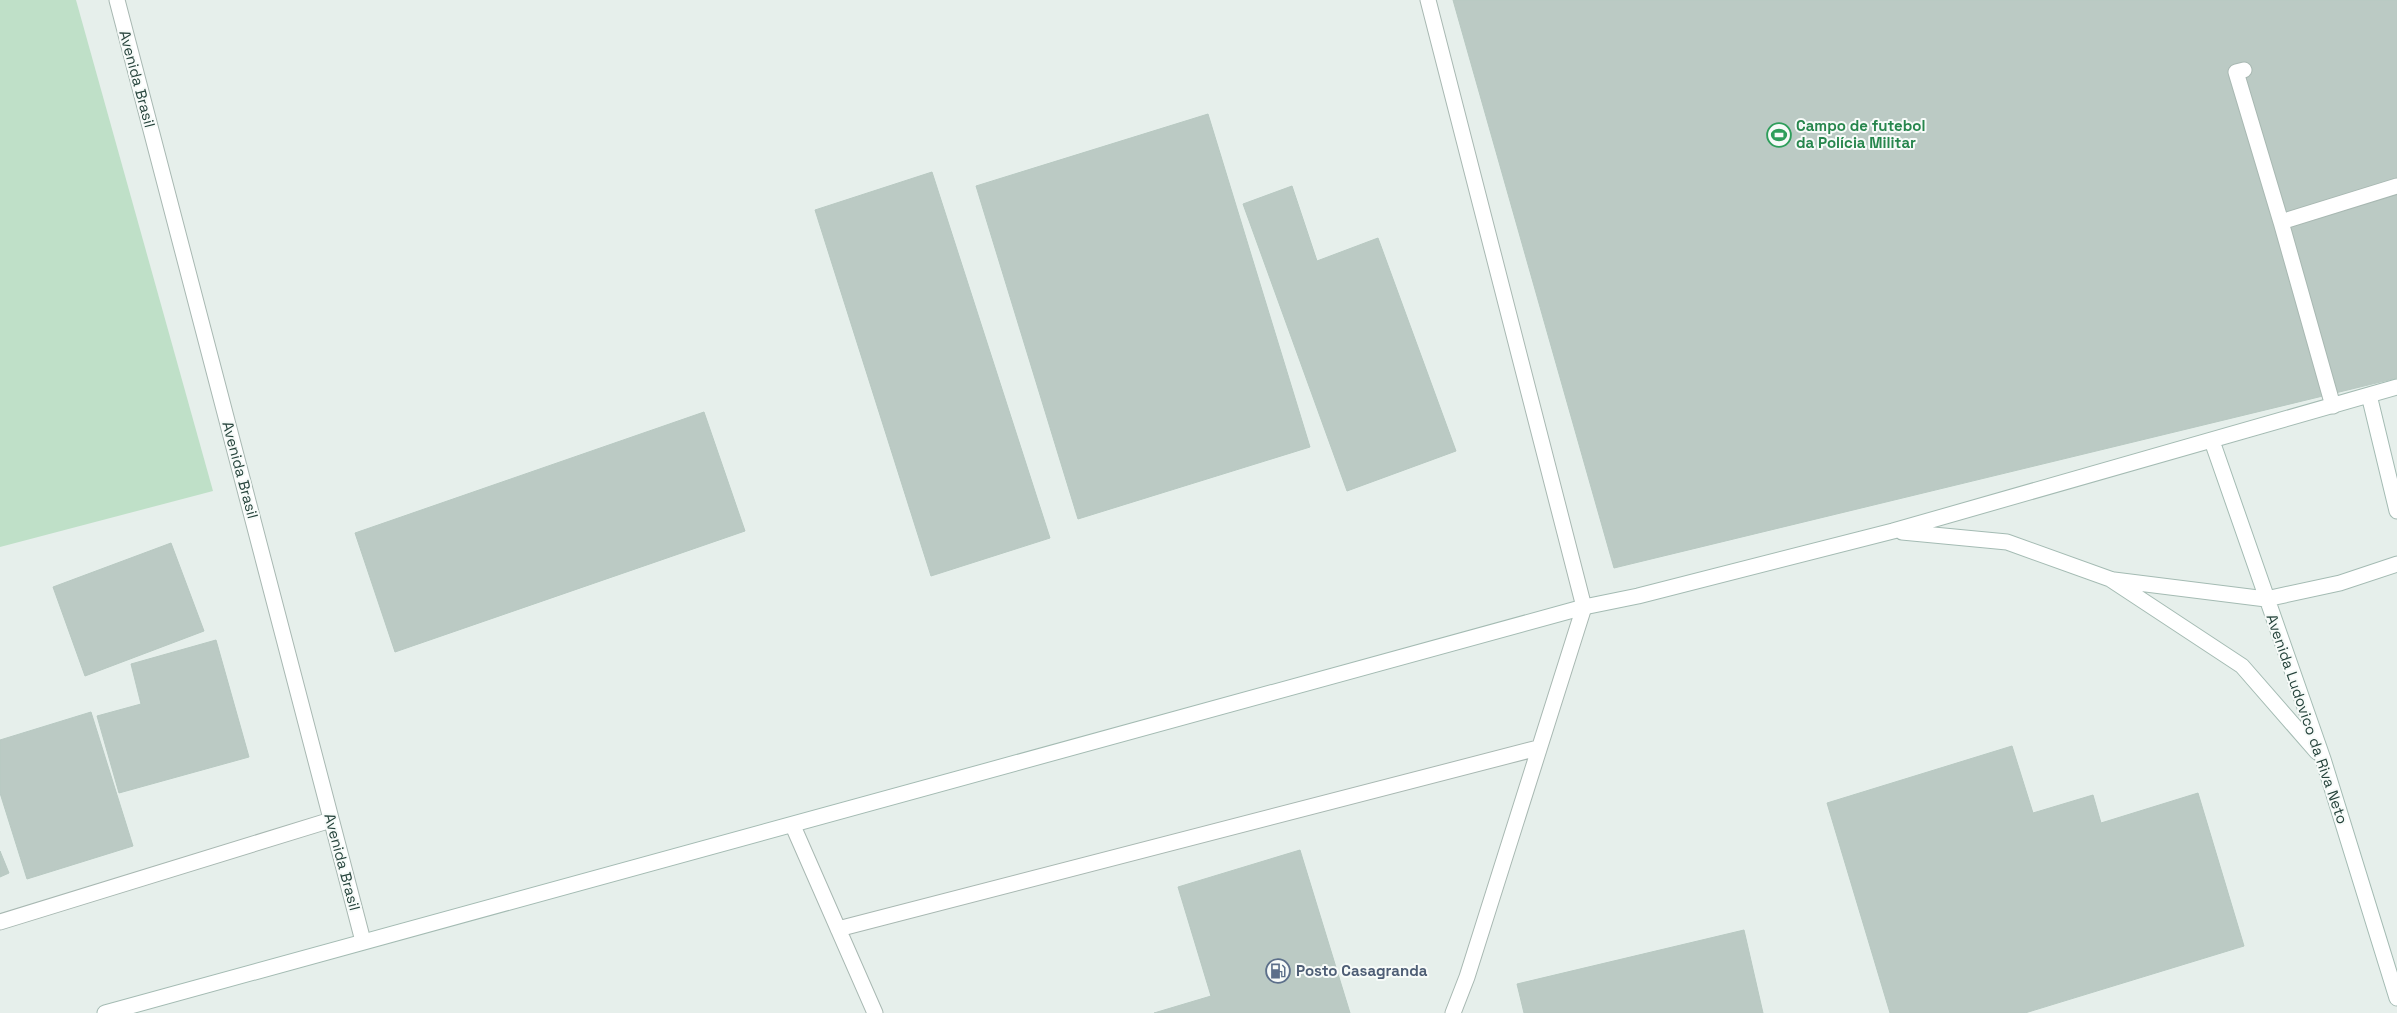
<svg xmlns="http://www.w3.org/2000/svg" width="2397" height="1013" viewBox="0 0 2397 1013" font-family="'Space Grotesk',sans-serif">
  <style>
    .green { fill: #bfe0c8 }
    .building { fill: #bbcac4; stroke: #b8c9c2 }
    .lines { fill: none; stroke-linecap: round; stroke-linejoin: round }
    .lane-casing { stroke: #a8b8b2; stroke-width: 17 }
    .street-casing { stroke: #a8b8b2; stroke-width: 17 }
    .secondary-casing { stroke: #a4bbb3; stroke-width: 17 }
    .lane { stroke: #fff; stroke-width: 15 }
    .street { stroke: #fff; stroke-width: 15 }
    .secondary { stroke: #fff; stroke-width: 15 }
    .labels { text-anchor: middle; stroke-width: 4; stroke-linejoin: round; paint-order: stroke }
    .street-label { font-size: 15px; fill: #24423a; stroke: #f7fbf9 }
    .leisure-label { font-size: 15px; font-weight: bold; fill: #27864d; stroke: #f7fbf9; text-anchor: start }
    .service-label { font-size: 15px; font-weight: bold; fill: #4e5e75; stroke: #f7fbf9; text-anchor: start }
  </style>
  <rect width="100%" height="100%" fill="#e6efeb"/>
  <!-- green -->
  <path class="green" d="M0,0h76l137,491 -213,56z"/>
  <!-- building -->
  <path class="building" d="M1453,0h944v378l-783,190z
    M1208,114l102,333 -232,72 -102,-333z
    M932,172l118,366 -119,38 -116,-366z
    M1292,186l25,75 61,-23 78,213 -109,40 -104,-287z
    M704,412l41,119 -350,121 -40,-119z
    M171,543l33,88 -119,45 -32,-89z
    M216,640l33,117 -130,36 -22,-77 44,-12 -10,-40z
    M91,712l42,134 -106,33 -27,-86v-53z
    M2012,746l21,67 60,-18 8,28 97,-30 46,153 -219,67h-135l-63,-210z
    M1300,850l50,163h-196l57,-17 -33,-109z
    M0,851l9,22 -9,4z
    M1744,930l19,83h-239l-7,-29z"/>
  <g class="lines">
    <!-- lane casing -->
    <g class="lane-casing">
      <path id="lane" d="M2244,70l-8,2 45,150
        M2333,406l-52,-184 116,-36
        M793,826l82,187
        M838,929l700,-181
        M1453,1013l14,-36 117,-370"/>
    </g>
    <!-- street casing -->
    <g class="street-casing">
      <path id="street" d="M117,0l246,941
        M1428,0l156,607
        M0,922l331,-102"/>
    </g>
    <!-- secondary casing -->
    <g class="secondary-casing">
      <path id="secondary" d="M2369,395l28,116
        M2212,441l111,318 74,239
        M1902,532l105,10 103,37 132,87 75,86
        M2114,580l152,19 74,-16 57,-19
        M105,1013l1479,-406 54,-11 255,-65 504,-144"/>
    </g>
    <!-- lane -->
    <use href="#lane" class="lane"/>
    <!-- street -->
    <use href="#street" class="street"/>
    <!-- secondary -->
    <use href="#secondary" class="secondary"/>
  </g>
  <!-- icons -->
  <defs>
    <g id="stadium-ring" transform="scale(1.25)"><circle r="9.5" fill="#f7fbf9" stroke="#2e9e5b" stroke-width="1.5"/><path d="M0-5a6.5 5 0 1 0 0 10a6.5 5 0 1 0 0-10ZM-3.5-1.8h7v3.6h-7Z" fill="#2e9e5b"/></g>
    <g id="fuel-ring" transform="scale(1.25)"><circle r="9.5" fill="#f7fbf9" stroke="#5c6f8a" stroke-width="1.5"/><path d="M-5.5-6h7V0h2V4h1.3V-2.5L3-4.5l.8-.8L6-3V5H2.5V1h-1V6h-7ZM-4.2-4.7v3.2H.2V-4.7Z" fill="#5c6f8a"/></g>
  </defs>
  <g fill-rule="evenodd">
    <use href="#stadium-ring" x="1779" y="135"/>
    <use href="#fuel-ring" x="1278" y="971"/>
  </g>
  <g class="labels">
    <!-- street labels -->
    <g class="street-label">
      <text transform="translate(137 79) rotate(75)" y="5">Avenida Brasil</text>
      <text transform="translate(240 470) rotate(75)" y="5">Avenida Brasil</text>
      <text transform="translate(2307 719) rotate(71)" y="5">Avenida Ludovico da Riva Neto</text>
      <text transform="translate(342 862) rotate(75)" y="5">Avenida Brasil</text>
    </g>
    <!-- leisure labels -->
    <g class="leisure-label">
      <text x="1796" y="131">Campo de futebol<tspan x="1796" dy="17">da Polícia Militar</tspan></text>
    </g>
    <!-- service labels -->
    <g class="service-label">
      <text x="1296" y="976">Posto Casagranda</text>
    </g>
  </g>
</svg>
